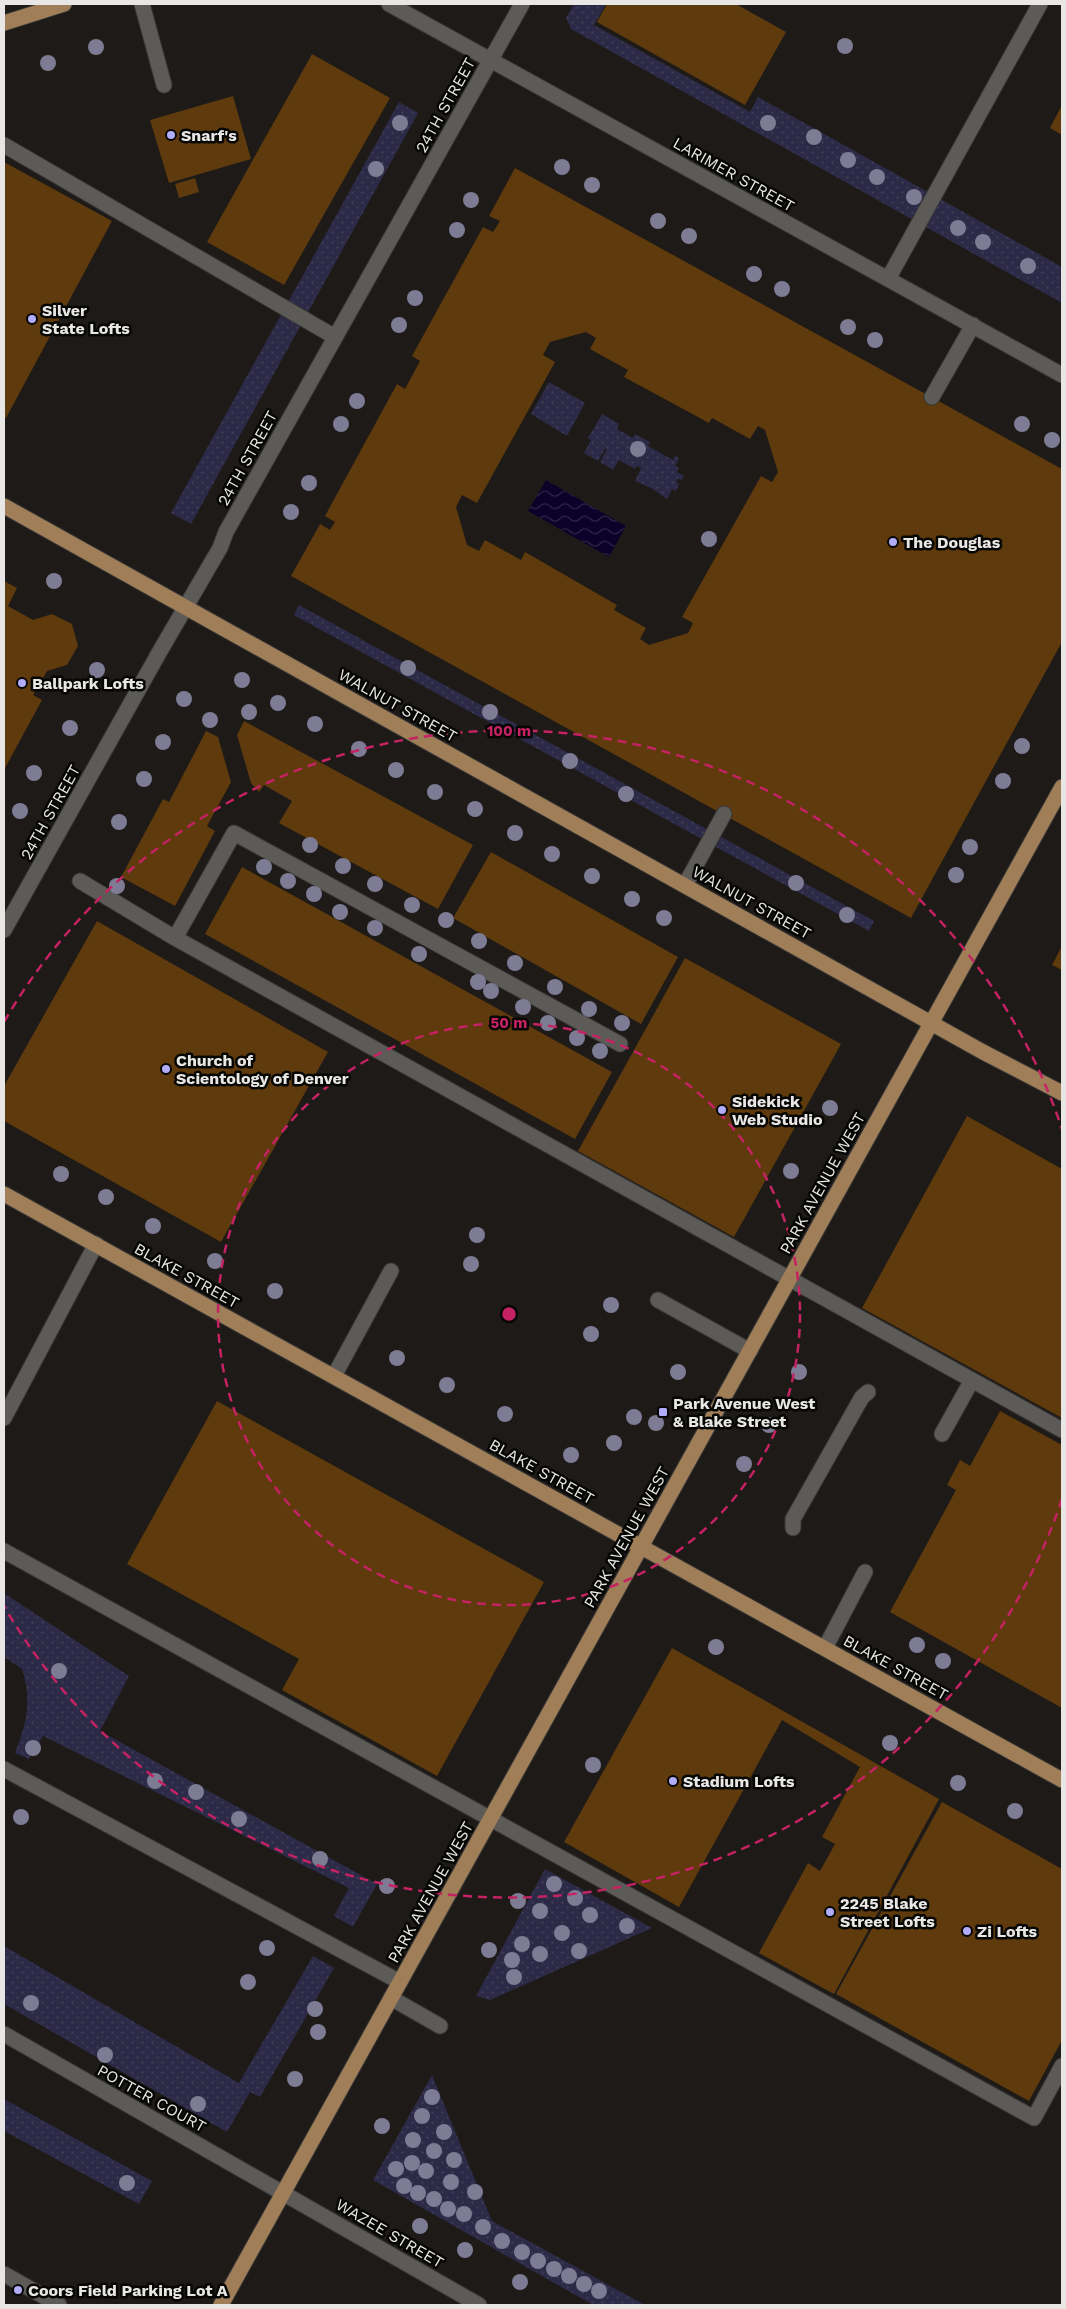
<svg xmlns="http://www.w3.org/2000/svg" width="1066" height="2309" viewBox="0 0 1066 2309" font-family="'Work Sans',sans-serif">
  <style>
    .grass { fill: url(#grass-dots) }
    .water { fill: url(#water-waves) }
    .building { fill: #5e3a0d; fill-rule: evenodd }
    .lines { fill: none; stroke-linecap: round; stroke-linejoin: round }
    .minor-casing { stroke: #383836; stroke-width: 17 }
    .major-casing { stroke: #383836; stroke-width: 17 }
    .minor { stroke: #5d5b58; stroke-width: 15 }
    .major { stroke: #a07e58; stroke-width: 15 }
    .tree { fill: #7e7c95 }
    .ring { fill: none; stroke: #c42262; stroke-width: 2.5; stroke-dasharray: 9 6 }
    .poi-dot { fill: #b1adfa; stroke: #060605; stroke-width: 2 }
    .labels { text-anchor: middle; stroke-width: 5; stroke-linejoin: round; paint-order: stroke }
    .street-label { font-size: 16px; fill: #e8e7e5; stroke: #060605 }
    .poi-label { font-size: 16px; font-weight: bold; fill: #e8e7e5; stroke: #060605; text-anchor: start }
    .centre { fill: #c42262; stroke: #060605; stroke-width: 2.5 }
    .ring-label { font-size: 15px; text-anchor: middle; font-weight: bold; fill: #c42262; stroke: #060605; stroke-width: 5; stroke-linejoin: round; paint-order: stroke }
  </style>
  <defs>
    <pattern id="grass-dots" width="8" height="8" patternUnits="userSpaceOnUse" patternTransform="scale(1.25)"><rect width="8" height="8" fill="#2c2a46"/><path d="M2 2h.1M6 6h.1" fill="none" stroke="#403f58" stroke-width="1.8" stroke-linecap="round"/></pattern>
    <pattern id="water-waves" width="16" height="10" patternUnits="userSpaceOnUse" patternTransform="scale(1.25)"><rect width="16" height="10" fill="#0a0228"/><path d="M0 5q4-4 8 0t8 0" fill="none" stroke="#2e2747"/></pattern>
  </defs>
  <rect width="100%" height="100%" fill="#1d1a18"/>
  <!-- grass -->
  <path class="grass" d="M574,4h32l-12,21 156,87 8,-15 304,170v36l-491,-274 -5,-11z
    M399,102l19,11 -227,411 -20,-11z
    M549,382l36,21 -18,33 -36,-22z
    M602,414l17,10 -2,5 16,9 2,-4 15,8 -2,4 25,14 2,-4 4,2 -4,8 4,2 -2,4 7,4 -2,5 -4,-3 -2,4 3,2 -3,7 -4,-2 -5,10 -16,-11 -16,-7 6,-13 -4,-2 -2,3 -16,-9 -6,10 -13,-8 7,-13h-2l-7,12 -14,-8 7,-13 -3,-2z
    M299,605l575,316 -5,10 -575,-316z
    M4,1593l125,83 -29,55 277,153 -24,43 -19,-11 15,-28 -306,-152 -14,23 -14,-6c12,-31 17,-52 7,-84l-18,-12z
    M545,1869l107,59 -162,72 -14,-4z
    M4,1946l235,137 74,-127 21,12 -74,129 -10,-5 -23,40 -223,-128z
    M432,2075l60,146 153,84h-52l-220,-125z
    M4,2099l148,82 -13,23 -135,-73z"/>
  <!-- water -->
  <path class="water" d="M546,480l80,46 -17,31 -81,-46z"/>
  <!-- building -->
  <path class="building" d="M607,4h129l50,28 -41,73 -148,-83z
    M312,54l78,44 -106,187 -77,-43z
    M233,96l18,63 -82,24 -19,-63z
    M1062,105v30l-12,-7z
    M4,162l108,59 -106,197 -2,-2z
    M515,168l547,301v173l-151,276 -620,-342 29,-52 10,6 5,-8 -10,-6 72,-132 8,5 15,-28 -8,-5 71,-129 10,5 7,-11 -11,-5zM586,332l10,6 -6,11 38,21 -4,7 85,46 3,-5 38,21 8,-13 7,4 13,42 -6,10 -11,-6 -79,141 11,6 -5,10 -39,12 -9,-6 6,-11 -32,-18 3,-5 -92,-53 -4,8 -36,-20 -6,11 -12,-6 -11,-38 6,-12 15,8 78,-141 -12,-7 7,-13z
    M195,178l4,14 -20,6 -4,-14z
    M4,581l13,7 -9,18 25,14 19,-6 20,10 6,22 -11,19 -20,6 -14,24 9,5 -38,70z
    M244,721l229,124 -35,64 -159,-86 13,-22 -28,-16 -5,7 -8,-9 -14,-48z
    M206,731l12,6 13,45 -24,44 8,5 -40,75 -54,-29 42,-78 6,3z
    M491,852l187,105 -37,67 -188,-106z
    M242,867l370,205 -37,67 -370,-205z
    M97,921l231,131 -107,190 -217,-121v-35z
    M1062,946v24l-10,-5z
    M685,958l156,86 -107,193 -156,-86z
    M967,1116l95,53v249l-200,-110z
    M217,1401l327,181 -107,194 -155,-86 17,-31 -172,-95z
    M1000,1411l62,34v263l-172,-96 66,-122 -9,-5 13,-25 10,6z
    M672,1648l267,151 -105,195 -75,-41 49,-90 12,8 15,-27 -13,-7 38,-70 -78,-47 -103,187 -115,-65z
    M942,1802l120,67v171l-33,61 -193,-107z"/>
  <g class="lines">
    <!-- minor casing -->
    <g class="minor-casing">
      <path id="minor" d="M142,4l22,81
        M389,4l673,371
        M4,145l331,192
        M888,279l152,-275
        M932,397l41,-72
        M80,881l95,57 887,492
        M685,885l39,-71
        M4,930l156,-279 60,-103 6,-16 296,-528
        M175,938l59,-105 386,211
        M658,1300l92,51
        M334,1376l57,-105
        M4,1418l92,-174
        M942,1434l30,-54
        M793,1528v-9l69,-122 6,-5
        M4,1551l1030,567 28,-52
        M825,1648l40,-76
        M4,1769l396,213
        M391,1998l49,28
        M4,2034l475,271
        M4,2274l55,31"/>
    </g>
    <!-- major casing -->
    <g class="major-casing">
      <path id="major" d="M4,23l60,-19
        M4,506l979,546 79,41
        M4,1194l1058,586
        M221,2305l841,-1518"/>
    </g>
    <!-- minor -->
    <use href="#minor" class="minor"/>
    <!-- major -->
    <use href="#major" class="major"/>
  </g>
  <!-- trees -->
  <g class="tree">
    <circle cx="845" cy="46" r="8"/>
    <circle cx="96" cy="47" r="8"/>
    <circle cx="48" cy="63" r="8"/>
    <circle cx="400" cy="123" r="8"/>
    <circle cx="768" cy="123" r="8"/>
    <circle cx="814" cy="137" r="8"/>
    <circle cx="848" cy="160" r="8"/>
    <circle cx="562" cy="167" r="8"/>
    <circle cx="376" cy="169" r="8"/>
    <circle cx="877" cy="177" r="8"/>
    <circle cx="592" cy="185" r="8"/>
    <circle cx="914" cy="197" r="8"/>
    <circle cx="471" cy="200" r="8"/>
    <circle cx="658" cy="221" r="8"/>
    <circle cx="958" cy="228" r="8"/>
    <circle cx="457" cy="230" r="8"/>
    <circle cx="689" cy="236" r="8"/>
    <circle cx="983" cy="242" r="8"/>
    <circle cx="1028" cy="266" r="8"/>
    <circle cx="754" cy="274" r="8"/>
    <circle cx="782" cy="289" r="8"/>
    <circle cx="415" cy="298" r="8"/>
    <circle cx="399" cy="325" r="8"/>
    <circle cx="848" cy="327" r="8"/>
    <circle cx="875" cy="340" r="8"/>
    <circle cx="357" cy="401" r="8"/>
    <circle cx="341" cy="424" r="8"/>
    <circle cx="1022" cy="424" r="8"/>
    <circle cx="1052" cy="440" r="8"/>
    <circle cx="638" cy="449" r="8"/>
    <circle cx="309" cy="483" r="8"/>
    <circle cx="291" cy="512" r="8"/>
    <circle cx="709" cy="539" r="8"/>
    <circle cx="54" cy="581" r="8"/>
    <circle cx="408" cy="668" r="8"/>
    <circle cx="97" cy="670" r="8"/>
    <circle cx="242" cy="680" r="8"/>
    <circle cx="184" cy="699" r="8"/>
    <circle cx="278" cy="703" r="8"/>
    <circle cx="249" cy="712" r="8"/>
    <circle cx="490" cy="712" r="8"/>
    <circle cx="210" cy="720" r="8"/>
    <circle cx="315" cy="724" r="8"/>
    <circle cx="70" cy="728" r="8"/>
    <circle cx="163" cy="742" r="8"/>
    <circle cx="1022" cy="746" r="8"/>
    <circle cx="359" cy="749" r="8"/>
    <circle cx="570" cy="761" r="8"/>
    <circle cx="396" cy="770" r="8"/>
    <circle cx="34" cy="773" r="8"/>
    <circle cx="144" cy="779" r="8"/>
    <circle cx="1003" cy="781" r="8"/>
    <circle cx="435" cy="792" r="8"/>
    <circle cx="626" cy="794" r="8"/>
    <circle cx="475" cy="809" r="8"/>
    <circle cx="20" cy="811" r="8"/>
    <circle cx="119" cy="822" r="8"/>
    <circle cx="515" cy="833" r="8"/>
    <circle cx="310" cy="845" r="8"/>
    <circle cx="970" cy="847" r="8"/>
    <circle cx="552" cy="854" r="8"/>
    <circle cx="343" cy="866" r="8"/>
    <circle cx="264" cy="867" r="8"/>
    <circle cx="956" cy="875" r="8"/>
    <circle cx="592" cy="876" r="8"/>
    <circle cx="288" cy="881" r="8"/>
    <circle cx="796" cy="883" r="8"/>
    <circle cx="375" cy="884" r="8"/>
    <circle cx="117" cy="886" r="8"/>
    <circle cx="314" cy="894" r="8"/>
    <circle cx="632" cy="899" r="8"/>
    <circle cx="412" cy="905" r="8"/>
    <circle cx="340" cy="912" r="8"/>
    <circle cx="847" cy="915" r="8"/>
    <circle cx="664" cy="918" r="8"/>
    <circle cx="446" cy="920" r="8"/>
    <circle cx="375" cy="928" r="8"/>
    <circle cx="479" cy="941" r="8"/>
    <circle cx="419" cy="954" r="8"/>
    <circle cx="515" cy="963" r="8"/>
    <circle cx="478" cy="982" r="8"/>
    <circle cx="555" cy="987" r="8"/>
    <circle cx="491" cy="991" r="8"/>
    <circle cx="523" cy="1007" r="8"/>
    <circle cx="589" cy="1009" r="8"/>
    <circle cx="548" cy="1023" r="8"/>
    <circle cx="622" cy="1023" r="8"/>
    <circle cx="577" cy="1038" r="8"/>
    <circle cx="600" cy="1051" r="8"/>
    <circle cx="830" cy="1108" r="8"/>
    <circle cx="791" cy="1171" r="8"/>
    <circle cx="61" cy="1174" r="8"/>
    <circle cx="106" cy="1197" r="8"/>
    <circle cx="153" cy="1226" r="8"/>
    <circle cx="477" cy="1235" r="8"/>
    <circle cx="215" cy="1261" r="8"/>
    <circle cx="471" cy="1264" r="8"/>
    <circle cx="275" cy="1291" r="8"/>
    <circle cx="611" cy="1305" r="8"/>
    <circle cx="591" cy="1334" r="8"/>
    <circle cx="397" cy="1358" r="8"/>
    <circle cx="678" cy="1372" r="8"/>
    <circle cx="799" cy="1372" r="8"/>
    <circle cx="447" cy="1385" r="8"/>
    <circle cx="505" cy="1414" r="8"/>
    <circle cx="634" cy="1417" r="8"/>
    <circle cx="656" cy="1423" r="8"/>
    <circle cx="769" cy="1425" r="8"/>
    <circle cx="614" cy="1443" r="8"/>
    <circle cx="571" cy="1455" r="8"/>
    <circle cx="744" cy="1464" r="8"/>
    <circle cx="917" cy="1645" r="8"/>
    <circle cx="716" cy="1647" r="8"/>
    <circle cx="943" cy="1661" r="8"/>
    <circle cx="59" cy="1671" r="8"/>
    <circle cx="890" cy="1743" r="8"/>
    <circle cx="33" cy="1748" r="8"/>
    <circle cx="593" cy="1765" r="8"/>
    <circle cx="155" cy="1781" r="8"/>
    <circle cx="958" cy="1783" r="8"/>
    <circle cx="196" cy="1792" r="8"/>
    <circle cx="1015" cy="1811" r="8"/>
    <circle cx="21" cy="1817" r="8"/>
    <circle cx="239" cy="1819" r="8"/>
    <circle cx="320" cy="1859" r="8"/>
    <circle cx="554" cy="1884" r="8"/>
    <circle cx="387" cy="1886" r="8"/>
    <circle cx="575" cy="1898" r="8"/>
    <circle cx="518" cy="1901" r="8"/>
    <circle cx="540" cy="1911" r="8"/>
    <circle cx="590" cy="1915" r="8"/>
    <circle cx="627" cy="1926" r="8"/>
    <circle cx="562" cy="1933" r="8"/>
    <circle cx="522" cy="1944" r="8"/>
    <circle cx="267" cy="1948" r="8"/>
    <circle cx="489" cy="1950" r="8"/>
    <circle cx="579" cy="1951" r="8"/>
    <circle cx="540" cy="1954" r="8"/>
    <circle cx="512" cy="1960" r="8"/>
    <circle cx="514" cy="1977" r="8"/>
    <circle cx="248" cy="1982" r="8"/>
    <circle cx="31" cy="2003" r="8"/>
    <circle cx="315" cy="2009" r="8"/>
    <circle cx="318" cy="2032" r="8"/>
    <circle cx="105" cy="2055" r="8"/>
    <circle cx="295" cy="2079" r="8"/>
    <circle cx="432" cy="2097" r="8"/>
    <circle cx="198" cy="2104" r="8"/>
    <circle cx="422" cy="2116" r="8"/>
    <circle cx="382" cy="2126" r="8"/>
    <circle cx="444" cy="2132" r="8"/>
    <circle cx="413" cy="2140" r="8"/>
    <circle cx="434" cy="2151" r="8"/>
    <circle cx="454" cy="2160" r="8"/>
    <circle cx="412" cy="2163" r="8"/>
    <circle cx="396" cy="2169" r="8"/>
    <circle cx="426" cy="2171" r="8"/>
    <circle cx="451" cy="2182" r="8"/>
    <circle cx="127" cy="2183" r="8"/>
    <circle cx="404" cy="2186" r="8"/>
    <circle cx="475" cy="2192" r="8"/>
    <circle cx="418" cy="2193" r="8"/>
    <circle cx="434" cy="2199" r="8"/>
    <circle cx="448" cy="2209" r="8"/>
    <circle cx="464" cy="2214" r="8"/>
    <circle cx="420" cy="2226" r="8"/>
    <circle cx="483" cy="2227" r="8"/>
    <circle cx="502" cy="2241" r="8"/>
    <circle cx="465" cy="2250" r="8"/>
    <circle cx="522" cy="2252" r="8"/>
    <circle cx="538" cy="2261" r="8"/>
    <circle cx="554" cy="2269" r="8"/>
    <circle cx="569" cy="2276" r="8"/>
    <circle cx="520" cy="2282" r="8"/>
    <circle cx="584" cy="2284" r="8"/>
    <circle cx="599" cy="2291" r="8"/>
  </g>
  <!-- distance rings -->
  <g class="ring">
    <circle cx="509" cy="1314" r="291"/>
    <path d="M1062 1499A583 583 0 0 1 4 1606M4 1022A583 583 0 0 1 1062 1129"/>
  </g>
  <!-- markers -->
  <g class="poi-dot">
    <circle cx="171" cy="135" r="5"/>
    <circle cx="32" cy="319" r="5"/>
    <circle cx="893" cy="542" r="5"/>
    <circle cx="22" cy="683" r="5"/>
    <circle cx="166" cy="1069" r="5"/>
    <circle cx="722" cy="1110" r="5"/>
    <rect x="658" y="1407" width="10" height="10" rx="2.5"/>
    <circle cx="673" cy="1781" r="5"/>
    <circle cx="830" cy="1912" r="5"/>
    <circle cx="967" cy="1931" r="5"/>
    <circle cx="18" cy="2290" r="5"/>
  </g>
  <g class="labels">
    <!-- street labels -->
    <g class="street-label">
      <text transform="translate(445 105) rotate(-61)" y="6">24TH STREET</text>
      <text transform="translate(734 174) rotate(29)" y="6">LARIMER STREET</text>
      <text transform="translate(247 458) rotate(-61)" y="6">24TH STREET</text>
      <text transform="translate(398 705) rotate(29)" y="6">WALNUT STREET</text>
      <text transform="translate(50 812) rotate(-61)" y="6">24TH STREET</text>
      <text transform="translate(752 902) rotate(29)" y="6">WALNUT STREET</text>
      <text transform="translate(822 1183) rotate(-61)" y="6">PARK AVENUE WEST</text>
      <text transform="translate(187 1275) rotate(29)" y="6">BLAKE STREET</text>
      <text transform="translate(542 1471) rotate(29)" y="6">BLAKE STREET</text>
      <text transform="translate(626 1537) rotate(-61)" y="6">PARK AVENUE WEST</text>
      <text transform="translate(896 1667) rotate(29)" y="6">BLAKE STREET</text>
      <text transform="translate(430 1892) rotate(-61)" y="6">PARK AVENUE WEST</text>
      <text transform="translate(152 2098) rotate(29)" y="6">POTTER COURT</text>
      <text transform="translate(390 2233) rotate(30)" y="6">WAZEE STREET</text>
    </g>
    <!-- poi labels -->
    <g class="poi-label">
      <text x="181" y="141">Snarf's</text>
      <text x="42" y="316">Silver<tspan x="42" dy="18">State Lofts</tspan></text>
      <text x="903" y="548">The Douglas</text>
      <text x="32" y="689">Ballpark Lofts</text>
      <text x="176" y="1066">Church of<tspan x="176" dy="18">Scientology of Denver</tspan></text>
      <text x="732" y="1107">Sidekick<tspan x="732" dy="18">Web Studio</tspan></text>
      <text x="673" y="1409">Park Avenue West<tspan x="673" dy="18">&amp; Blake Street</tspan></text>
      <text x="683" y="1787">Stadium Lofts</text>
      <text x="840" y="1909">2245 Blake<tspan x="840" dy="18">Street Lofts</tspan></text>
      <text x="977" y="1937">Zi Lofts</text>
      <text x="28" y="2296">Coors Field Parking Lot A</text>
    </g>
  </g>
  <circle cx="509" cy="1314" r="8" class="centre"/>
  <g class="ring-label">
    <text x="509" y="736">100 m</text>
    <text x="509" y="1028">50 m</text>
  </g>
  <!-- border -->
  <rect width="1066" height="2309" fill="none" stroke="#e8e7e5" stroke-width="10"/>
</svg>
